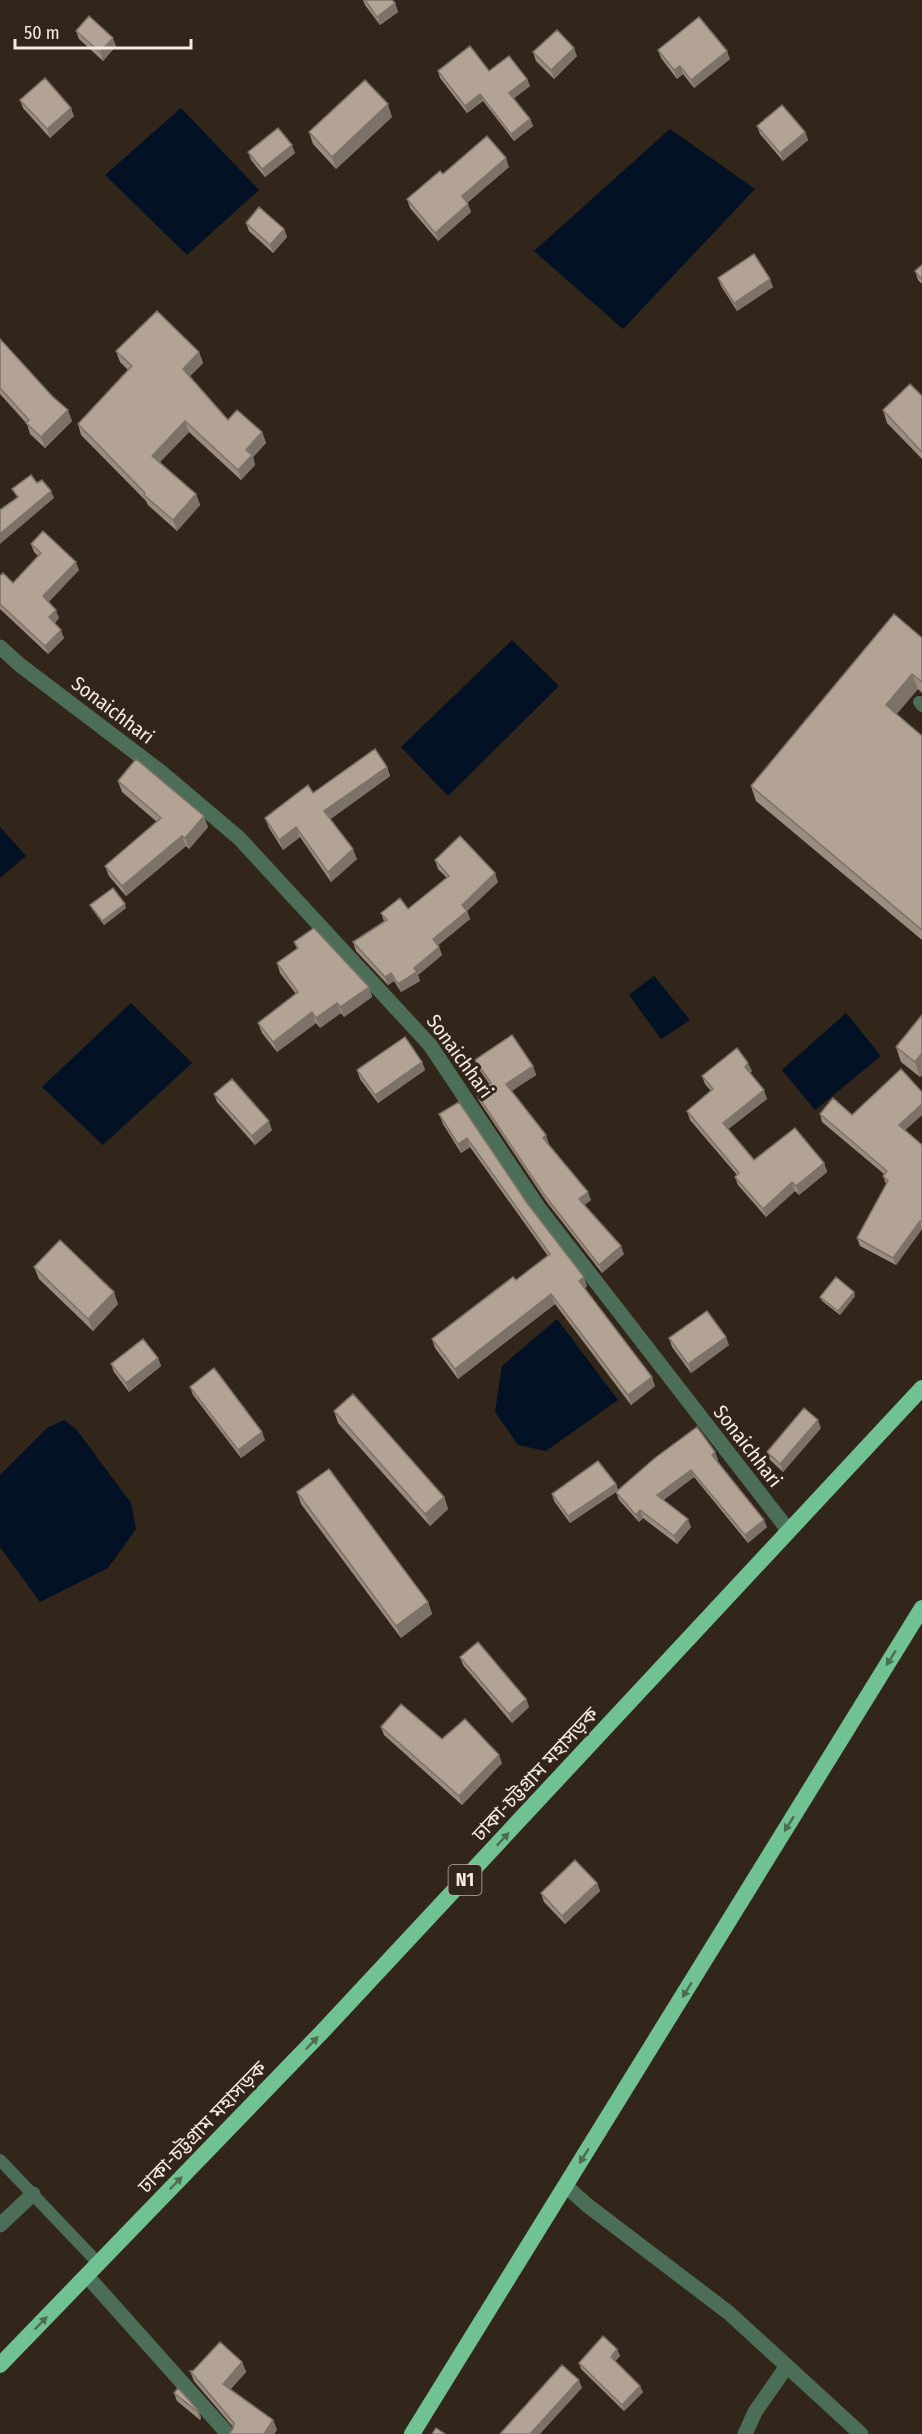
<svg xmlns="http://www.w3.org/2000/svg" width="922" height="2434" viewBox="0 0 922 2434" font-family="'Fira Sans Condensed','Noto Sans Bengali',sans-serif">
  <style>
    .water { fill: #021124 }
    .lines { fill: none; stroke-linecap: round; stroke-linejoin: round }
    .service { stroke: #4c6e59; stroke-width: 12 }
    .minor { stroke: #4c6e59; stroke-width: 15 }
    .trunk { stroke: #70c292; stroke-width: 16 }
    .wall { fill: #9a8c7f }
    .shaded-wall { fill: #7d7268 }
    .building { fill: #b3a394; stroke: #7d7268; stroke-width: 1.5 }
    .oneway { fill: #4e6c50 }
    .labels { text-anchor: middle; stroke-width: 6; stroke-linejoin: round; paint-order: stroke }
    .shield { fill: #32251a; stroke: #bab0a7; stroke-width: 1.5 }
    .shield-label { font-size: 18px; font-weight: bold; fill: #f4ebe3 }
    .street-label { font-size: 20px; fill: #f4ebe3; stroke: #32251a }
  </style>
  <rect width="100%" height="100%" fill="#32251a"/>
  <!-- water -->
  <path class="water" d="M181,108l78,82 -72,65 -82,-80z
    M670,129l85,60 -132,140 -89,-78z
    M512,640l47,46 -111,110 -47,-49z
    M0,827l26,29 -26,22z
    M654,976l36,44 -29,19 -32,-44z
    M131,1003l61,60 -89,82 -61,-58z
    M846,1013l35,43 -66,54 -33,-40z
    M557,1319l61,81 -72,51 -28,-6 -23,-33 7,-46z
    M64,1420l12,9 55,74 5,26 -28,39 -68,34 -40,-55v-72l47,-47z"/>
  <g class="lines">
    <!-- service -->
    <path class="service" d="M919,702l3,4
      M0,2160l99,104"/>
    <!-- minor -->
    <path class="minor" d="M0,647l20,18 141,107 78,66 191,207 108,162 251,324
      M566,2186l21,19 142,108 132,121
      M0,2225l33,-31
      M87,2276l141,158
      M745,2434l10,-22 32,-46"/>
    <!-- trunk -->
    <path class="trunk" d="M0,2365l321,-332 601,-645
      M412,2434l510,-826"/>
  </g>
  <!-- wall -->
  <path class="wall" d="M363,0h29l3,3 3,9 -18,13 -15,-20z
    M76,31l40,15 -13,15 -24,-22z
    M658,50l72,9 -36,29 -11,-14 -6,5 -16,-21z
    M533,52l44,4 -23,23 -18,-18z
    M438,71h51l38,8 3,7 -16,12 16,21 3,7 -19,15 -31,-40 -16,12 -27,-35z
    M20,100l54,16 -24,22 -27,-30z
    M392,117l-56,52 -23,-25 -4,-12z
    M757,126l48,6 3,8 -25,21 -23,-27z
    M248,152l47,1 -30,24 -14,-17z
    M509,167l-42,36 4,9 -33,29 -28,-33 -3,-9 36,-25z
    M246,223l38,6 3,8 -14,16 -24,-22z
    M922,265v19l-4,-4 -3,-9z
    M718,278l55,9 -36,24 -16,-25z
    M0,339l72,82 -27,27 -15,-14 -3,-10 -27,-30z
    M116,351l83,1 4,11 -13,13 38,44 34,12 4,11 -13,14 2,8 -14,15 -52,-48 -29,30 36,32 4,11 -23,26 -29,-26 -2,-4 -65,-66 -3,-11 50,-54 -8,-8z
    M922,396v63l-35,-36 -4,-13z
    M31,544l48,26 -31,32 11,16 -4,5 9,15 -16,16 -48,-45v-33l13,7 25,-27 -4,-4z
    M922,638v55l-4,-4 -22,25 26,22v204l-166,-139 -5,-15z
    M387,767l3,9 -60,43 27,40 -26,23 -31,-45 -17,13 -14,-22 -4,-10 48,-25z
    M118,781l90,46 -19,22 -3,-3 -60,50 -17,-20 -4,-10 52,-44 -35,-30z
    M435,860l63,22 -31,29 3,8 -32,26 4,10 -24,20 2,6 -19,11 -7,-11 -6,4 -32,-34 -3,-9 31,-21 -3,-8 27,-4 39,-31 -9,-9z
    M90,905l36,3 -22,17 -12,-16z
    M294,942l75,45 3,10 -28,20 -3,-4 -21,15 -4,-5 -39,29 -15,-19 -4,-10 38,-29 -16,-21 -3,-10 20,-14z
    M922,1015v60l-2,2 -19,-15 -5,-15z
    M475,1060l58,6 3,9 -25,16 38,53h-1l43,56 -7,5 40,49 -22,19 -56,-72 -67,-100 -3,-8 14,-8 -12,-17z
    M422,1062l3,8 -47,33 -18,-24 -3,-9z
    M752,1071l-2,2 17,26 -39,30 26,31 70,3 3,9 -28,23 -4,-4 -29,26 -28,-32 -3,-8 2,-2 -47,-55 -3,-9 24,-20 -6,-7 -3,-8z
    M922,1092v23l-17,15 17,15v84l-26,36 -36,-19 -3,-8 29,-54 -3,-8 1,-2 -62,-52 -2,-8 32,1z
    M214,1094l58,36 -17,15 -38,-43z
    M459,1102l68,101 60,83 -2,2 70,98 -24,19 -76,-101 -97,75 -23,-31 -3,-9 84,-59 32,-24 -78,-109 -9,6 -18,-29 -4,-10z
    M34,1267l84,37 -25,27 -54,-52z
    M855,1296l-15,19 -18,-14 -2,-4z
    M669,1338l60,7 -38,28 -19,-26z
    M158,1358l3,8 -32,26 -15,-20 -3,-8z
    M190,1387l75,53 -24,18 -48,-63z
    M334,1411l110,86 4,12 -18,17 -92,-103z
    M821,1428l-38,44 -13,-12 -3,-8z
    M715,1452l3,8 -1,1 50,66 -19,16 -54,-66 -31,23 28,27 -14,17 -34,-26 -4,4 -20,-22 -3,-8 -46,31 -16,-22 -2,-7 64,-10 2,6z
    M297,1492l131,110 4,12 -31,24 -100,-134z
    M460,1657l66,42 3,8 -17,16 -49,-58z
    M381,1727l61,12 60,24 -40,42 -78,-70z
    M597,1883l3,8 -35,33 -21,-22 -3,-9z
    M617,2349l3,7 -5,5 28,31 -19,19 -43,-42 -2,-6z
    M242,2362l4,10 -16,18 43,30 4,10 -3,4h-45l4,-7 -39,-46 -4,-10z
    M174,2393l24,17 3,8 -1,2 -23,-19z"/>
  <!-- shaded-wall -->
  <path class="shaded-wall" d="M395,3l3,9 -18,13 -3,-8z
    M113,38l3,8 -13,15 -3,-9z
    M574,48l3,8 -23,23 -3,-9z
    M727,51l3,8 -36,29 -3,-8z
    M680,66l3,8 -6,5 -3,-9z
    M527,79l3,7 -18,14 -3,-7z
    M480,94l3,7 -16,12 -2,-7z
    M388,104l4,13 -56,52 -4,-12z
    M71,108l3,8 -24,22 -3,-9z
    M530,119l3,7 -19,15 -3,-7z
    M805,132l3,8 -25,21 -3,-8z
    M292,145l3,8 -30,24 -3,-8z
    M506,158l3,9 -44,37 -3,-8z
    M468,204l3,8 -33,29 -3,-8z
    M284,229l3,8 -14,16 -3,-8z
    M770,279l3,8 -36,24 -3,-8z
    M199,352l4,11 -16,16 -4,-10z
    M68,410l4,11 -27,27 -4,-11z
    M185,421l4,11 -33,34 -4,-10z
    M262,432l4,11 -13,14 2,8 -14,15 -3,-10 8,-20z
    M51,491l3,7 -54,46v-10z
    M196,494l4,11 -23,26 -4,-11z
    M76,562l3,8 -33,35 -3,-9z
    M56,610l3,8 -7,7 -3,-8z
    M61,630l3,8 -16,16 -3,-8z
    M912,674l6,15 -27,32 -5,-16z
    M387,767l3,9 -62,45 -4,-10z
    M204,816l4,11 -19,22 -4,-11z
    M296,827l4,10 -17,13 -4,-10z
    M182,836l4,10 -60,50 -4,-10z
    M353,849l4,10 -26,23 -3,-10z
    M495,873l3,9 -33,31 -3,-8z
    M125,904l1,4 -22,17 -2,-4z
    M467,911l3,8 -34,28 -3,-8z
    M439,947l3,8 -24,20 2,6 -19,11 -3,-8 16,-16z
    M391,973l3,8 -6,4 -3,-8z
    M369,987l3,10 -28,20 -4,-10z
    M337,1003l4,10 -21,15 -4,-10z
    M312,1012l4,11 -39,29 -4,-10z
    M922,1053v22l-2,2 -5,-15z
    M422,1062l3,8 -47,33 -3,-8z
    M748,1063l4,8 -4,4 -3,-8z
    M533,1066l3,9 -27,18 -3,-9z
    M764,1090l3,9 -41,32 -3,-8z
    M922,1104v11l-20,18 -3,-8z
    M269,1121l3,9 -17,15 -3,-9z
    M546,1135l3,9 -3,2 -3,-8z
    M467,1138l3,9 -9,6 -3,-9z
    M824,1163l3,9 -28,23 -3,-9z
    M792,1182l3,9 -29,26 -3,-8z
    M588,1192l3,8 -9,7 -3,-8z
    M920,1221l2,8 -26,36 -3,-7z
    M621,1246l3,8 -22,19 -3,-8z
    M584,1277l3,9 -4,4 -4,-9z
    M114,1292l4,12 -25,27 -5,-12z
    M854,1292l1,4 -15,19 -2,-4z
    M551,1294l4,10 -97,75 -3,-10z
    M726,1337l3,8 -38,28 -3,-9z
    M158,1358l3,8 -32,26 -3,-9z
    M652,1377l3,9 -24,19 -3,-10z
    M818,1420l3,8 -38,44 -3,-8z
    M262,1432l3,8 -24,18 -3,-8z
    M715,1452l3,8 -3,3 -3,-8z
    M691,1470l3,7 -34,26 -3,-8z
    M616,1484l2,6 -48,33 -2,-7z
    M444,1497l4,12 -18,17 -5,-12z
    M640,1510l3,8 -4,4 -3,-7z
    M688,1519l3,8 -14,17 -3,-8z
    M764,1520l3,7 -19,16 -3,-8z
    M428,1602l4,12 -31,24 -5,-12z
    M526,1699l3,8 -17,16 -3,-9z
    M499,1755l3,8 -40,42 -3,-9z
    M597,1883l3,8 -35,33 -3,-8z
    M617,2349l3,7 -7,7 -2,-6z
    M242,2362l4,10 -20,22 -3,-10z
    M579,2380l3,8 -42,46h-10z
    M640,2386l3,6 -19,19 -2,-6z
    M198,2410l3,8 -1,2 -3,-9z
    M273,2420l4,10 -3,4h-10z"/>
  <!-- building -->
  <path class="building" d="M365,0h27l3,3 -18,14z
    M89,16l24,22 -13,14 -24,-21z
    M699,17l28,34 -36,29 -11,-14 -6,4 -16,-20z
    M557,30l17,18 -23,22 -18,-18z
    M470,46l19,25 20,-15 18,23 -18,14 21,26 -19,15 -31,-40 -15,12 -27,-35z
    M45,78l26,30 -24,21 -27,-29z
    M365,80l23,24 -56,53 -23,-25z
    M782,105l23,27 -25,21 -23,-27z
    M278,128l14,17 -30,24 -14,-17z
    M487,136l19,22 -44,38 6,8 -33,29 -28,-34 33,-28 3,3z
    M259,207l25,22 -14,16 -24,-22z
    M754,254l16,25 -36,24 -16,-25z
    M922,265v15l-7,-9z
    M157,311l42,41 -16,17 45,51 9,-10 25,22 -16,18 6,5 -14,15 -53,-49 -33,35 44,38 -23,26 -29,-25 1,-2 -67,-69 54,-58 -16,-15z
    M0,339l52,57 16,14 -27,27 -15,-14 3,-3 -29,-32z
    M910,384l12,12v56l-39,-42z
    M31,475l6,8 5,-3 9,11 -51,43v-24l18,-13 -6,-8z
    M43,531l33,31 -33,34 13,14 -7,7 12,13 -16,16 -45,-42v-28l3,-3 10,10 28,-30 -10,-9z
    M894,614l28,24v44l-10,-8 -26,31 36,31v194l-171,-144z
    M375,749l12,18 -63,44 29,38 -25,23 -32,-45 -17,13 -14,-22 43,-33 5,8z
    M136,759l68,57 -19,22 -3,-2 -60,50 -17,-20 56,-48 -43,-37z
    M460,836l35,37 -33,32 5,6 -34,28 6,8 -25,21 3,4 -19,12 -7,-11 -6,4 -32,-35 34,-22 -6,-7 19,-15 8,11 41,-33 -14,-16z
    M113,888l12,16 -23,17 -12,-16z
    M314,928l55,59 -29,20 -3,-4 -21,15 -4,-6 -39,30 -15,-19 40,-31 -21,-29 21,-15 -4,-6z
    M922,1015v38l-7,9 -19,-15z
    M512,1035l21,31 -27,18 40,51 -3,3 45,54 -9,7 42,47 -22,19 -56,-72 -67,-100 15,-10 -16,-23z
    M405,1037l17,25 -47,33 -18,-25z
    M737,1048l11,15 -3,4 19,23 -41,33 31,37 41,-32 29,35 -28,23 -4,-4 -29,27 -28,-32 4,-4 -52,-62 26,-22 -11,-13z
    M901,1069l21,23v12l-23,21 23,20v77l-2,-1 -27,37 -36,-20 31,-57 -5,-5 4,-5 -67,-57 13,-16 19,17z
    M232,1079l37,42 -17,15 -38,-42z
    M459,1102l68,101 57,74 -5,4 73,96 -24,18 -77,-101 -96,75 -23,-30 81,-62 3,3 34,-26 -83,-116 -9,6 -19,-30z
    M60,1240l54,52 -26,27 -54,-52z
    M836,1277l18,15 -16,19 -18,-14z
    M707,1311l19,26 -38,27 -19,-26z
    M143,1339l15,19 -32,25 -15,-19z
    M214,1368l48,64 -24,18 -48,-63z
    M353,1394l91,103 -19,17 -91,-103z
    M804,1408l14,12 -38,44 -13,-12z
    M697,1427l18,25 -3,3 52,65 -19,15 -54,-65 -34,25 31,24 -14,17 -34,-26 -4,5 -20,-23 39,-34z
    M598,1461l18,23 -48,32 -16,-22z
    M329,1469l99,133 -32,24 -99,-134z
    M478,1642l48,57 -17,15 -49,-57z
    M401,1704l41,35 23,-20 34,36 -40,41 -78,-69z
    M575,1860l22,23 -35,33 -21,-23z
    M603,2336l14,13 -6,8 29,29 -18,19 -43,-42z
    M220,2342l22,20 -19,22 50,36 -9,14h-35l4,-5 1,-6 -44,-52h3z
    M562,2365l17,15 -49,54h-30z
    M178,2388l20,22 -1,1 -23,-18z
    M436,2428l9,6h-13z"/>
  <!-- one-way arrows -->
  <defs><path id="oneway-solid" d="M-6-.8H1V-3.2L6.5 0L1 3.2V.8H-6Z" transform="scale(1.5)"/></defs>
  <g class="oneway">
    <use href="#oneway-solid" transform="translate(891 1658) rotate(122)"/>
    <use href="#oneway-solid" transform="translate(789 1824) rotate(122)"/>
    <use href="#oneway-solid" transform="translate(503 1839) rotate(-47)"/>
    <use href="#oneway-solid" transform="translate(687 1990) rotate(122)"/>
    <use href="#oneway-solid" transform="translate(312 2043) rotate(-46)"/>
    <use href="#oneway-solid" transform="translate(584 2156) rotate(122)"/>
    <use href="#oneway-solid" transform="translate(176 2183) rotate(-46)"/>
    <use href="#oneway-solid" transform="translate(41 2323) rotate(-46)"/>
  </g>
  <g class="labels">
    <!-- shield labels -->
    <rect class="shield" x="448.5" y="1865" width="33" height="30" rx="4.5"/>
    <g class="shield-label">
      <text x="465" y="1886">N1</text>
    </g>
    <!-- street labels -->
    <g class="street-label">
      <text transform="translate(113 710) rotate(37)" y="7">Sonaichhari</text>
      <text transform="translate(460 1056) rotate(54)" y="7">Sonaichhari</text>
      <text transform="translate(748 1446) rotate(52)" y="7">Sonaichhari</text>
      <text transform="translate(535 1774) rotate(-47)" y="7">ঢাকা-চট্টগ্রাম মহাসড়ক</text>
      <text transform="translate(202 2127) rotate(-46)" y="7">ঢাকা-চট্টগ্রাম মহাসড়ক</text>
    </g>
  </g>
  <!-- scale -->
  <path d="M15 39v9h176v-9" fill="none" stroke="#f4ebe3" stroke-width="3"/>
  <text x="24" y="39" font-size="18" fill="#f4ebe3" stroke="#32251a" stroke-width="4.5" paint-order="stroke">50 m</text>
</svg>
